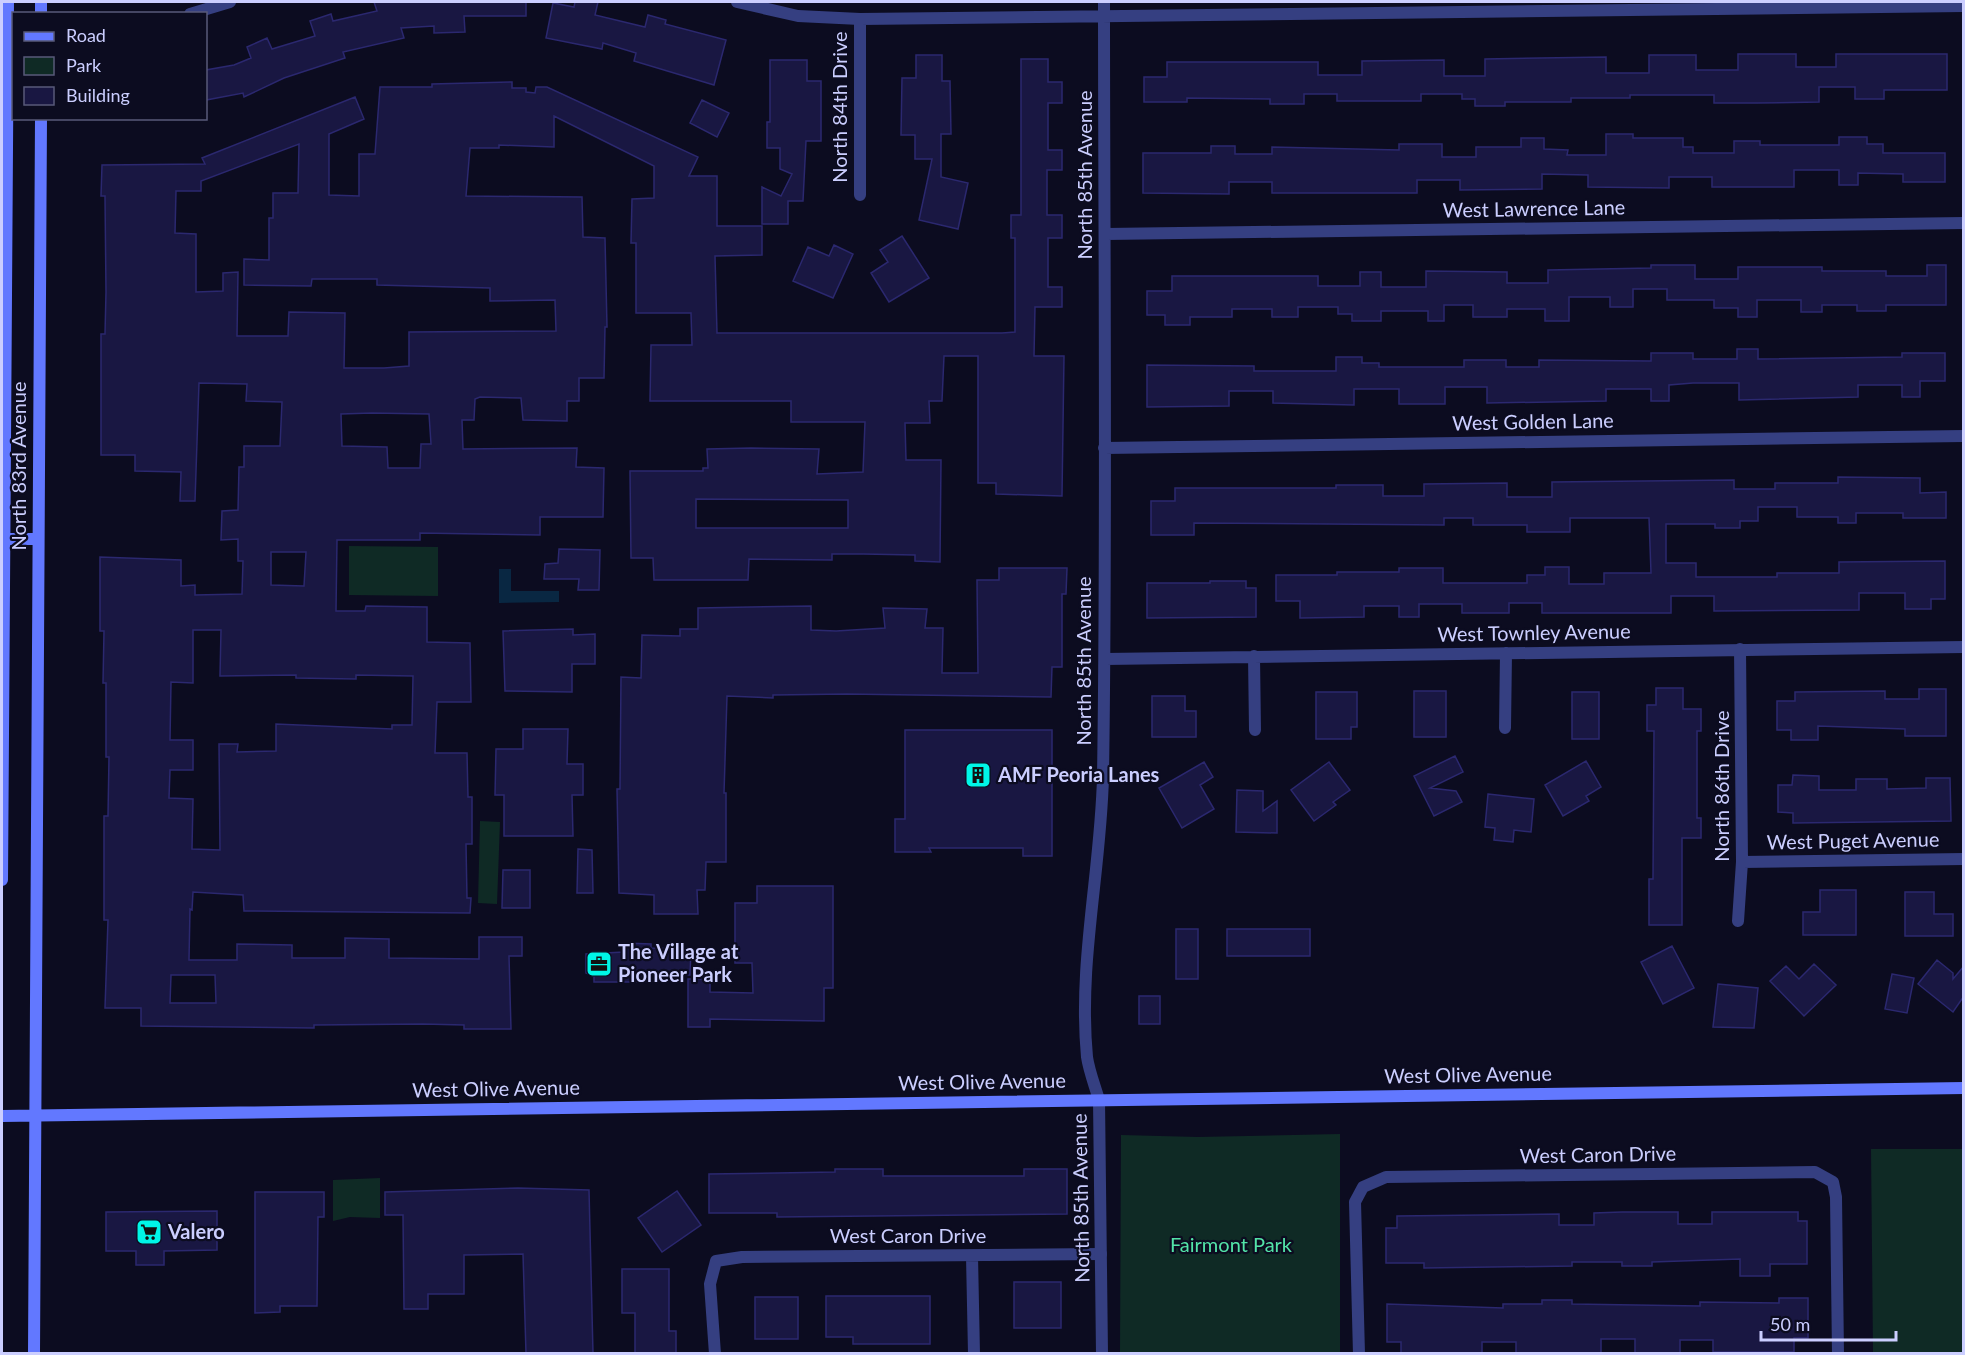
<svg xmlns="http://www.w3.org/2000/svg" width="1965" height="1355" viewBox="0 0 1965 1355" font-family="Lato,sans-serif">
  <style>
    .green { fill: #0f2a25 }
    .water { fill: #092742 }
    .building { fill: #191742; stroke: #2b286f; stroke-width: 1.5; fill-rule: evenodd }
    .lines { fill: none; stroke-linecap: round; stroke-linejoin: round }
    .minor { stroke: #353f81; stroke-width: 12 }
    .tertiary { stroke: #353f81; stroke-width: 12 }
    .secondary { stroke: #6278ff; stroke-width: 12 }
    .labels { text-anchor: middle; stroke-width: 4.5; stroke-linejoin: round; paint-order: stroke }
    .street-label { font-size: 20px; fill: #cbceff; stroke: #0c0c20 }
    .poi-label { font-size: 20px; font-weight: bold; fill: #cbceff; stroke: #0c0c20; text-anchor: start }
    .park-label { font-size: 20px; fill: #53e3a8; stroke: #0c0c20 }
  </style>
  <rect width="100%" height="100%" fill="#0c0c20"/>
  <!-- green -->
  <path class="green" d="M349,546l89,1v49l-89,-1z
    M480,821l20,1 -3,82 -19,-1z
    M1340,1134v219h-220l1,-218 77,2z
    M1871,1149h92v204h-90z
    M380,1178v40l-30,-1 -17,4v-41z"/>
  <!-- water -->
  <path class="water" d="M499,569h12v22h48v11l-60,1z"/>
  <!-- building -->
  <path class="building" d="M374,2h152v14h-62l1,16 -31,1v-7l-33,2 3,10 -61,14 2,6 -61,20 -40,19 -1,-4 -37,7v-30l28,-5 17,-7 -4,-11 20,-9 5,11 43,-13 -5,-15 21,-7 2,7 44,-10z
    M575,2h23l-3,13 50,12 3,-12 18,5 -1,4 61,16 -12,45 -80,-24 2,-8 -33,-10 -1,6 -56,-11 7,-35 21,4z
    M1738,54h58v13h40v-13h111v36h-63v9h-29v-12h-36v15l-62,1h-43v-8h-84v3h-59v4h-66v4h-30v-7h-13v-5h-41v7h-84v-7h-33v10h-34v-5l-83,-1v4h-43v-25h23v-15h151v13h44v-14l82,-1v16h41v-17l121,-2v16h43v-18h47v15h42z
    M916,55h26v26h8l1,53h-10v43l27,6 -10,46 -39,-9 13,-61h-17v-24h-14l1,-57h14z
    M1021,59h27v23h14v21h-14v47h14v20h-15v45h15v23h-14v49h14v20h-27l-1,49h30l-2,140 -66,-2v-11h-18v-127h-34l-2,45h-13l1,22h-25l1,37h35l-1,102 -25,-1v-6l-52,-1h-31v6l-83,-1 -1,21h-94l-1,-22h-22l-1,-87h73v-3h5l-1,-19 44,-1 68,1 -2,25 46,-2 2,-50h-74v-21h-141l1,-56h41l-1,-32h-55v-70h-5l1,-44 22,-1v-32l-100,-50v31l-55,-2v3h-29l-4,48 116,1 1,40 22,1 2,89h-2l-1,51h-25v23h-12v20l-44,-1 -2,-22 -41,-1 -5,2 -1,21h-12l1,29 114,-1 -1,19 28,1 -1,49h-63v18l-120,-2v7h-83l-1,71h29l1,-5 61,1v35l43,1 1,59h-34l-2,51h32l1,44h4v47h-6l1,54h4l-1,15 -226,-2 -1,-16 -50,-3 -1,18 -2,-1 -1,51h48v-16l55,1v13h53v-20l44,1v19l90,1v-22h43v19h-13l2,73h-47v-4l-41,-1 -109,1v3l-173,-2v-18h-36l3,-88h-4v-104h4l1,-59h-3v-74h-3l1,-52h-4v-74l81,3v26l14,-1v10l47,-1 1,-33h-5v-22l-17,1 1,-29 16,-1 1,-43h5v-21h36l2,-44 -36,-1 1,-17 -48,-1 -4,118h-15l1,-29 -46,-1v-16h-34v-121h4l1,-42 -1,-96h-4l1,-31 103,-1 -3,-6 153,-61 9,22 -35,15v61l30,1v-42h16l5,-67h52v-3l80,-2v6h14v4l9,1 1,-6h11l151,70 -9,19h28v50h45v29l-47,1 2,77h285l13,-1v-94h-4v-23h10zM299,144l-1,49h-25v25h-4v42l-25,-1v26l67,1 1,-7h65v6l113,3v13l65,-1 1,31 -147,1v34l-25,2h-40l1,-55 -56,-1 -1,24h-51l1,-64 -15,1v18l-27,1v-58l-21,-1 1,-42h25v-10zM372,413l57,1 2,30h-10l-1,24h-32l-1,-21 -45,-1 -1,-32zM696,499l152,1v28h-152zM271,552h35l-2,34 -33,-1zM193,630h28l-1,46 76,-1v3l60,1v-4l57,1 -1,49h-20v4l-116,-5v27l-39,1 1,-8h-19l1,106 -28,-1 1,-50 -24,-1 1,-28h23v-30h-23l1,-58 22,1zM171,975h44l1,28h-46z
    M770,60h37v21h14v60h-15l-3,60h-15v23h-26v-37l19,9 11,-22 -12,-5v-21h-13v-26h3z
    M702,100l27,13 -12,24 -27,-14z
    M1606,134h27v4h50v9h10v6h41v-12h26v4h79v-8h28v7h16v9h62v29h-42v-8l-45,-1v12h-19v-15h-45v17h-82v-10h-43v11l-81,-1v-12l-46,-1v15l-82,1v-10h-43v13h-145v-11h-43v12l-86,-1v-40h68v-7h24v8h37v-7l127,3v-6h43v13h34v-10h45v-9h23v11l24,1 -1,5h39z
    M902,236l27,42 -40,24 -18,-29 17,-11 -8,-12z
    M834,245l19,9 -20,44 -40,-17 15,-34 21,9z
    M1651,265h44v14h43v-12h84v4h64v5h41v-11h19v40h-60v6h-29v-6h-35v7h-21v-12h-44v17h-19v-9h-24v-8h-47v-11h-34v18h-23v-10h-41v24h-24v-12h-38v8h-34v-12h-29v16h-16v-10h-47v10h-29v-7h-14v-7h-40v10h-26v-8h-40v8h-42v8h-25v-10h-18v-24h25v-15h146v10h42v-14h21v15h45v-16l81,1v11h41v-13l103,-2z
    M1737,349h21v10l144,-2v-4h43v28h-25v16h-18v-12h-44v12l-119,3v-17h-46l-24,2v16h-18v-12h-45v12l-119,2v-16h-42v17h-46v-15h-45v16l-81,-2v-12h-44v15l-82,1v-42l107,1v5h82v-14h26v6h17v4h85v-7h42v7h33v-7l112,1v-8h42v6h44z
    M1838,477l82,1v15l26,-1v26h-43v-5h-47v10h-18v-6h-41v-10h-39v14h-18v7h-25v-4h-49v39h30v14h81v-4h62v-11l106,-1v38h-14v10h-26v-16h-46v17l-145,1v-15h-43v17h-129v-10h-33v10h-47v-9h-43v13h-20v-11h-35v11l-64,1v-17h-24v-26h61v-3h62v-4h44v15h84v-8h18v-8h24v17h35v-11h47l-2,-55h-79v14h-43v-7h-54v-7h-29v7l-250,-2v12h-43v-34h24v-13h161v-3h47v11h41v-12l83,-1v14h45v-15l182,-2v9h41v-6h63z
    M559,549l41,1 -1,40h-21l1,-11h-35l1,-15 13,-1z
    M999,568h68l-1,26h-4v73h-10l-1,30 -204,-3 -74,1v3l-46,-2 -3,97h2v69h-20l-1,28h-8l1,24h-44v-19l-35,-2 -2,-104h3l1,-112 20,1 1,-43 38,1v-7h18v-21l113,-2v24l25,1 49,-3 -2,-20 44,1 -2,19h18l-1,45h36l-1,-93h22z
    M1210,581h36v7h10v29l-109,1v-35h63z
    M573,629v6l22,-1v30h-23v28l-67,-1 -2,-60z
    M1656,688h27v21h18v22h-4v87h4v20h-19v87h-33v-46h4l1,-148h-7v-26h9z
    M1919,689h27v47h-41v-7l-87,-3v14h-27v-10h-14v-29h18v-9l90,-1v8h34z
    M1414,691h32v46h-32z
    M1316,692h41v35h-6v12h-35z
    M1572,692h27v47h-27z
    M1152,696h33v15h11v26h-44z
    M523,729h45l-1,35h16v31h-11l1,41h-69v-41h-9l1,-46h27z
    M905,730h147v126h-29v-8h-94l2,4h-36v-33h10z
    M1455,756l8,16 -33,16 26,3 6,11 -28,14 -20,-40z
    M1586,761l15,26 -15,9 3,5 -26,15 -18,-31z
    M1204,762l9,15 -13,8 14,24 -32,19 -23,-40z
    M1329,762l21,28 -17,12 3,3 -22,16 -23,-31z
    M1793,775l26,1v14h37v-11h31v10l39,-1v-10h24l1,43 -158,2v-10l-15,-1v-27h14z
    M1237,790l26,1v20l14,-10v32l-41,-1z
    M1488,794l46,5 -3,33 -17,-2 -1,12 -19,-2 1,-12 -10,-1z
    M578,849l14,1 1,43h-16z
    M503,870h27v38h-28z
    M757,886h76v102h-9v33l-114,-2v8h-22v-48h22v13l43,1 -1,-30h-17v-60h22z
    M1820,890h36v45h-53v-23h17z
    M1905,892h29v22h19v22h-48z
    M1176,929h22v50h-22z
    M1227,929h83v27h-83z
    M624,943l27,1v4l40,1 -1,26 -39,-1v8h-57v-6l-8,-3v-19l38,-2z
    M1672,946l22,42 -31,16 -22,-42z
    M1937,960l16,13v6l11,-13v30l-11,16 -35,-28z
    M1814,964l22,21 -32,31 -34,-35 16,-15 13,13z
    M1892,974l22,4 -7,35 -22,-4z
    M1718,984l40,4 -4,40 -41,-1z
    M1139,996h21v28h-21z
    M835,1169h48v7h141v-7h43v45l-290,3v-4h-68v-39l126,-2z
    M518,1188l71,2 4,163h-67l-3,-99 -59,1v39h-36v15h-24l-1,-94h-18v-23z
    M677,1191l24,34 -39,27 -24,-34z
    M255,1192h69v25h-6l-1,89h-37v6l-25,1z
    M217,1211v39l-53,1v14h-28v-14h-30v-39z
    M1622,1212h56v12h34v-12h86v9h9v43h-37v12h-30v-17l-88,3v4h-30v-4h-50v4l-148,2v-5h-38v-35h11v-12l162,-2v11h35v-12z
    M622,1269h47v62h7v22h-41v-40h-13z
    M1014,1282h47v46h-47z
    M826,1296h104v48h-77v-7h-27z
    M755,1297h43v42h-43z
    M1779,1298h29v40h-14v14h-81v-12h-33v13h-45v-14h-34v14h-85v-11h-34v11h-81v-11h-14v-38l116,4v-4h39v-4h30v4l128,2v-4l79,1z"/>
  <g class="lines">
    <!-- minor -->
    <path class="minor" d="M737,2l61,14 62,3 1104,-13
      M190,14l40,-12
      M860,195v-176
      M1106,234l858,-11
      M1104,448l860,-12
      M1254,656l1,74
      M1105,659l859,-12
      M1505,728l1,-75
      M1742,862l222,-3
      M1738,921l4,-59 -2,-213
      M1099,1100c-4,-14 -10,-29 -12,-43 -9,-94 14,-187 16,-281 4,-258 1,-516 1,-774
      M972,1256l2,98
      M715,1354l-5,-70 6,-23 26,-4 359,-3
      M1359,1354l-4,-152 8,-15 23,-10 429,-5 18,10 3,15 2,157"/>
    <!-- tertiary -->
    <path class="tertiary" d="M1099,1100l3,254"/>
    <!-- secondary -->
    <path class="secondary" d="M41,14v-12
      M3,539h35
      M2,880l6,-878
      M2,1116l1962,-28
      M34,1354l7,-1236"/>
  </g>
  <!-- icons -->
  <defs>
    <g id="building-square" transform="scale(1.35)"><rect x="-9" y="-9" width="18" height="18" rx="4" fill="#00f6e7" stroke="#0c0c20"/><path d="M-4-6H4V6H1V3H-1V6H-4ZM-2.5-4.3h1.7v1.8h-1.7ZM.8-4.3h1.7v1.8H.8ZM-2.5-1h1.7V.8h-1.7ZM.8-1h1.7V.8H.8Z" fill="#111"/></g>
    <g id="office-square" transform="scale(1.35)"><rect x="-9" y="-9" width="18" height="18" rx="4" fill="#00f6e7" stroke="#0c0c20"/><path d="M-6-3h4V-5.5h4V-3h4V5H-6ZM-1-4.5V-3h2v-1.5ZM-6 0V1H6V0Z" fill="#111"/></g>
    <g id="supermarket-square" transform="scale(1.35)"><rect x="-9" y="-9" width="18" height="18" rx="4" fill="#00f6e7" stroke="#0c0c20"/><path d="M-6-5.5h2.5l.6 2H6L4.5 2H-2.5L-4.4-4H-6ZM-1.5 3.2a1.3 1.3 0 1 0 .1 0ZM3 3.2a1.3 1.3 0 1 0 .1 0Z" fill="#111"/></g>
  </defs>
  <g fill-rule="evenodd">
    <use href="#building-square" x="978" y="775"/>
    <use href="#office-square" x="599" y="964"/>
    <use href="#supermarket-square" x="149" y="1232"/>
  </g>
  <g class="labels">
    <!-- street labels -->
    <g class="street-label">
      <text transform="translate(840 107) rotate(-90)" y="7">North 84th Drive</text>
      <text transform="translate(1085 175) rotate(-90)" y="7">North 85th Avenue</text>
      <text transform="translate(1534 209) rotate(-1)" y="7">West Lawrence Lane</text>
      <text transform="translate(1533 422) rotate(-1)" y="7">West Golden Lane</text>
      <text transform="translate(19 466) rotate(-90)" y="7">North 83rd Avenue</text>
      <text transform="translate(1534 633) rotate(-1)" y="7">West Townley Avenue</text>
      <text transform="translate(1084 661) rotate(-90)" y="7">North 85th Avenue</text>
      <text transform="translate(1722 786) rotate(-90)" y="7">North 86th Drive</text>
      <text transform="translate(1853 841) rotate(-1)" y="7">West Puget Avenue</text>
      <text transform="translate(1468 1075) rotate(-1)" y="7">West Olive Avenue</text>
      <text transform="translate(982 1082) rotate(-1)" y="7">West Olive Avenue</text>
      <text transform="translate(496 1089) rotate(-1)" y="7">West Olive Avenue</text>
      <text transform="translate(1598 1155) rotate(-1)" y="7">West Caron Drive</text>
      <text transform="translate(1081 1198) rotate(-91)" y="7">North 85th Avenue</text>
      <text x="908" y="1243">West Caron Drive</text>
    </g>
    <!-- poi labels -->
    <g class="poi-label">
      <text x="998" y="782">AMF Peoria Lanes</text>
      <text x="618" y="959">The Village at<tspan x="618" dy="23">Pioneer Park</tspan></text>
      <text x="168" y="1239">Valero</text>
    </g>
    <!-- park labels -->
    <g class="park-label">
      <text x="1231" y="1252">Fairmont Park</text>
    </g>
  </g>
  <!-- border -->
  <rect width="1965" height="1355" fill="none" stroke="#cbceff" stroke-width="6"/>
  <!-- legend -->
  <rect x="12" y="12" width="195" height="108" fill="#0c0c20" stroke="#585a79" stroke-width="1.5"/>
  <rect x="24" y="32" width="30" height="9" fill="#6278ff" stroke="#585a79" stroke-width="1.5"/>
  <text x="66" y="42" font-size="18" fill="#cbceff">Road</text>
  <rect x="24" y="57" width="30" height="18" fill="#0f2a25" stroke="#585a79" stroke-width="1.5"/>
  <text x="66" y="72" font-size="18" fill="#cbceff">Park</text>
  <rect x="24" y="87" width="30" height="18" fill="#191742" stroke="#585a79" stroke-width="1.5"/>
  <text x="66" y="102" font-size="18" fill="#cbceff">Building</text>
  <!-- scale -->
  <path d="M1761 1331v9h135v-9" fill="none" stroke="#cbceff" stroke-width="3"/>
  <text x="1770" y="1331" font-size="18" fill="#cbceff" stroke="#0c0c20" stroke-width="4.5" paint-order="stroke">50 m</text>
</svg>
